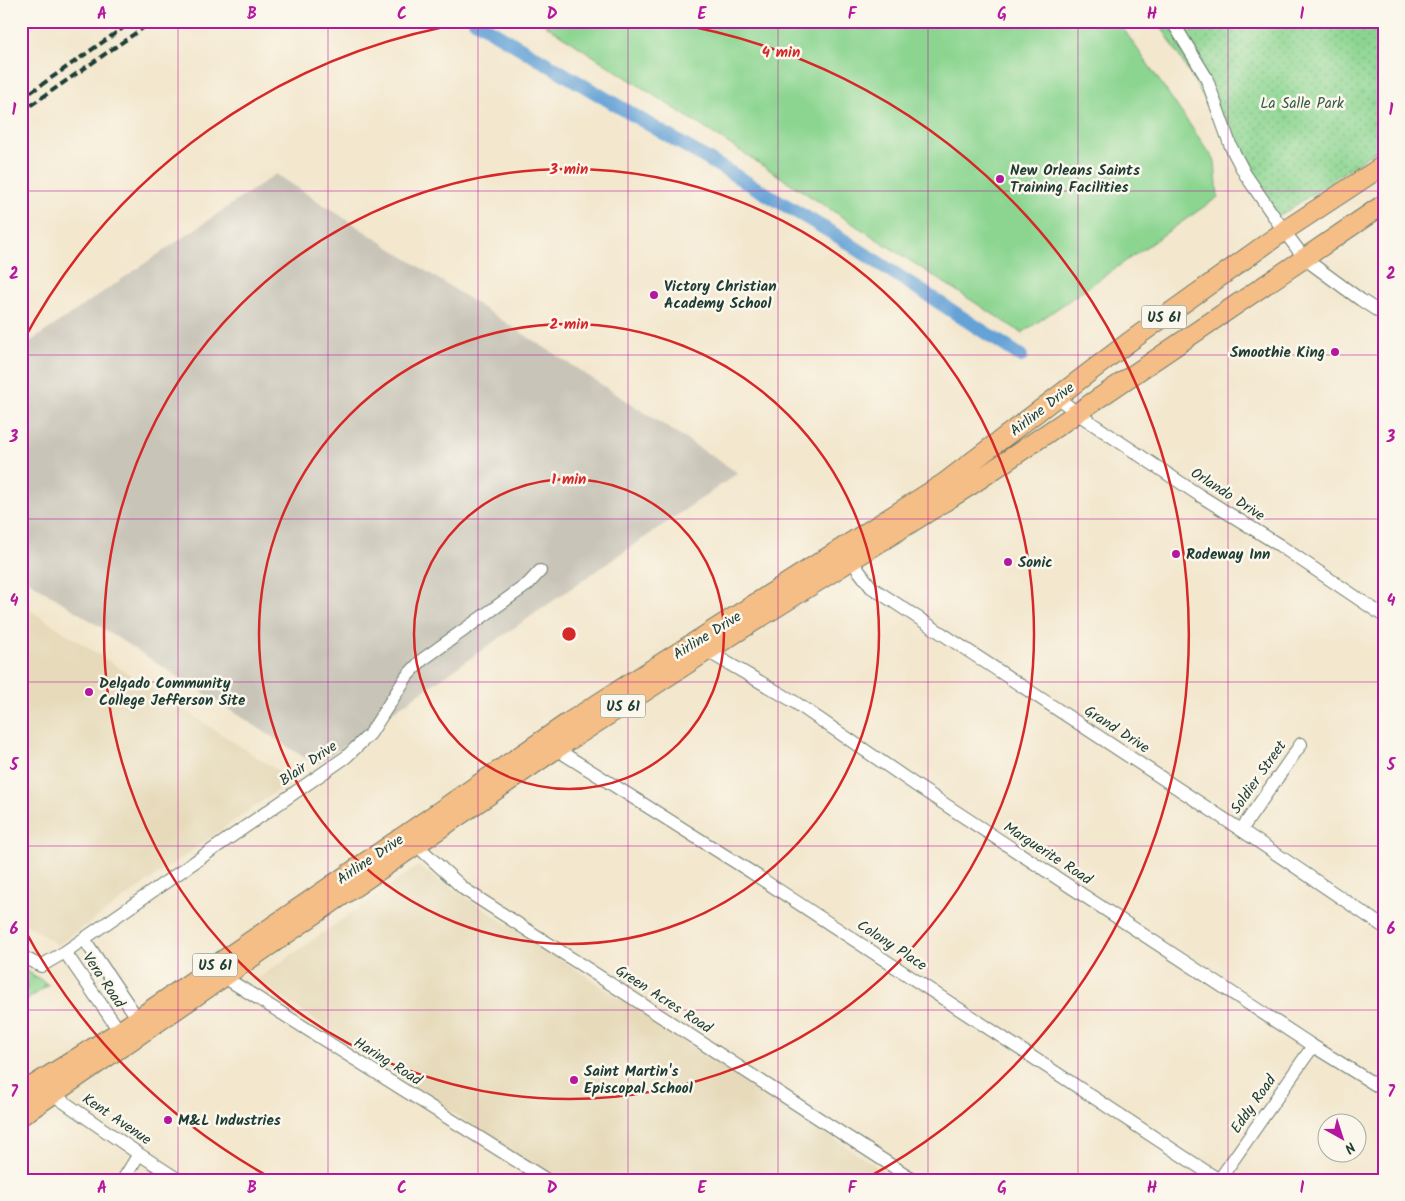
<svg xmlns="http://www.w3.org/2000/svg" width="1405" height="1201" viewBox="0 0 1405 1201" font-family="Kalam,sans-serif">
  <style>
    .built { fill: #e6daba }
    .industrial { fill: #c8c4b8 }
    .cemetery { fill: url(#cemetery-stones); stroke: #568962 }
    .park { fill: url(#park-dots); stroke: #568962 }
    .garden { fill: #8cd591; stroke: #568962 }
    .lines { fill: none; stroke-linecap: round; stroke-linejoin: round }
    .canal { stroke: #65a2d6; stroke-width: 14 }
    .minor-casing { stroke: #69786a; stroke-width: 14 }
    .highway-casing { stroke: #69786a; stroke-width: 21 }
    .minor { stroke: #fff; stroke-width: 12 }
    .highway { stroke: #f5be86; stroke-width: 19 }
    .rail { stroke: #1f3d34; stroke-width: 4; stroke-dasharray: 8 4; stroke-linecap: butt }
    .grid { fill: none; stroke: #b5179e; stroke-width: 1; stroke-opacity: 0.55 }
    .ring { fill: none; stroke: #d62828; stroke-width: 2.5 }
    .poi-dot { fill: #b5179e; stroke: #fbf7ec; stroke-width: 2 }
    .labels { text-anchor: middle; stroke-width: 5; stroke-linejoin: round; paint-order: stroke }
    .shield { fill: #fbf7ec; stroke: #61756b; stroke-width: 1 }
    .shield-label { font-size: 14px; font-weight: bold; fill: #1f3d34 }
    .park-label { font-size: 15px; fill: #355b47; stroke: #fbf7ec }
    .poi-label { font-size: 15px; font-weight: bold; fill: #1f3d34; stroke: #fbf7ec; text-anchor: start }
    .street-label { font-size: 15px; fill: #1f3d34; stroke: #fbf7ec }
    .centre { fill: #d62828; stroke: #fbf7ec; stroke-width: 2.5 }
    .ring-label { font-size: 15px; text-anchor: middle; font-weight: bold; fill: #d62828; stroke: #fbf7ec; stroke-width: 5; stroke-linejoin: round; paint-order: stroke }
    .neatline { fill: none; stroke: #b5179e; stroke-width: 2 }
    .grid-label { font-size: 16px; text-anchor: middle; font-weight: bold; fill: #b5179e }
  </style>
  <defs>
    <pattern id="cemetery-stones" width="16" height="16" patternUnits="userSpaceOnUse" patternTransform="scale(1.25)"><rect width="16" height="16" fill="#8cd591"/><path d="M2 7V4a2 2 0 0 1 4 0v3zM10 15v-3a2 2 0 0 1 4 0v3z" fill="#72ae77"/></pattern>
    <pattern id="park-dots" width="8" height="8" patternUnits="userSpaceOnUse" patternTransform="scale(1.25)"><rect width="8" height="8" fill="#8cd591"/><path d="M2 2h.1M6 6h.1" fill="none" stroke="#72ae77" stroke-width="1.8" stroke-linecap="round"/></pattern>
  </defs>
  <rect width="100%" height="100%" fill="#fbf7ec"/>
  <filter id="ink" filterUnits="userSpaceOnUse"><feTurbulence type="fractalNoise" baseFrequency=".02" numOctaves="2"/><feDisplacementMap in="SourceGraphic" scale="10" xChannelSelector="R" yChannelSelector="G"/><feConvolveMatrix kernelMatrix="1 2 1 2 8 2 1 2 1" color-interpolation-filters="sRGB"/></filter>
  <filter id="wash" filterUnits="userSpaceOnUse"><feTurbulence type="fractalNoise" baseFrequency=".0096" numOctaves="4" result="noise"/><feDisplacementMap in="SourceGraphic" scale="20" xChannelSelector="R" yChannelSelector="G"/><feGaussianBlur stdDeviation="1.12" result="paint"/><feColorMatrix in="noise" values="0 0 0 0 0 0 0 0 0 0 0 0 0 0 0 0 0 1.4 0 .05"/><feComposite in="paint" operator="in"/></filter>
  <g filter="url(#wash)">
    <rect width="100%" height="100%" fill="#f3e7ce"/>
    <!-- built -->
    <path class="built" d="M21,604l271,176 -234,165 -37,-24z
      M418,866l479,314h-344l-297,-200z"/>
    <!-- industrial -->
    <path class="industrial" d="M276,174l462,299 -422,292 -295,-189v-228z"/>
    <!-- cemetery -->
    <path class="cemetery" d="M21,967l28,18 -28,19z"/>
    <!-- park -->
    <path class="park" d="M1158,21h226v124l-107,73z"/>
    <!-- garden -->
    <path class="garden" d="M539,21h579l97,140 3,36 -196,136z"/>
    <g class="lines">
      <!-- canal -->
      <path class="canal" d="M475,21l364,216 182,119"/>
    </g>
  </g>
  <g filter="url(#ink)">
    <g class="lines">
      <!-- minor casing -->
      <g class="minor-casing">
        <path id="minor" d="M1172,21l34,56 25,70 14,27 39,57 21,28 56,41 23,15
          M1057,397l21,17 121,81 80,50 105,71
          M847,555l24,32 370,243 143,97
          M702,646l5,5 86,50 124,85 396,260 71,44
          M554,745l2,4 192,121 471,310
          M1241,830l60,-86
          M411,840l53,49 450,291
          M84,939l58,86
          M65,952l58,84
          M21,956l20,10 24,-14 281,-195 24,-23 37,-58 15,-16 106,-76 12,-13
          M220,971l4,6 323,203
          M48,1091l91,63 40,26
          M123,1180l16,-26
          M1219,1180l94,-134"/>
      </g>
      <!-- highway casing -->
      <g class="highway-casing">
        <path id="highway" d="M21,1093l99,-62 449,-309 375,-239 185,-141 155,-111 100,-66
          M21,1116l535,-367 151,-98 264,-166 413,-281"/>
      </g>
      <!-- minor -->
      <use href="#minor" class="minor"/>
      <!-- highway -->
      <use href="#highway" class="highway"/>
      <!-- rail -->
      <path class="rail" d="M21,99l112,-78
        M21,112l132,-91"/>
    </g>
  </g>
  <!-- grid -->
  <path class="grid" d="M178,21v1159M328,21v1159M478,21v1159M628,21v1159M778,21v1159M928,21v1159M1078,21v1159M1228,21v1159M21,191h1363M21,355h1363M21,519h1363M21,682h1363M21,846h1363M21,1010h1363"/>
  <!-- distance rings -->
  <g class="ring">
    <circle cx="569" cy="634" r="155"/>
    <circle cx="569" cy="634" r="310"/>
    <circle cx="569" cy="634" r="465"/>
    <path d="M273 1179A620 620 0 0 1 22 925M22 343A620 620 0 0 1 472 22M666 22A620 620 0 0 1 865 1179"/>
  </g>
  <!-- markers -->
  <g class="poi-dot">
    <circle cx="1000" cy="179" r="5"/>
    <circle cx="654" cy="295" r="5"/>
    <circle cx="1335" cy="352" r="5"/>
    <circle cx="1176" cy="554" r="5"/>
    <circle cx="1008" cy="562" r="5"/>
    <circle cx="89" cy="692" r="5"/>
    <circle cx="574" cy="1080" r="5"/>
    <circle cx="168" cy="1120" r="5"/>
  </g>
  <g class="labels">
    <!-- shield labels -->
    <g class="shield">
      <rect x="1141.5" y="305.5" width="45" height="23" rx="4"/>
      <rect x="600.5" y="694.5" width="45" height="23" rx="4"/>
      <rect x="192.5" y="953.5" width="45" height="23" rx="4"/>
    </g>
    <g class="shield-label">
      <text x="1164" y="322">US 61</text>
      <text x="623" y="711">US 61</text>
      <text x="215" y="970">US 61</text>
    </g>
    <!-- park labels -->
    <g class="park-label">
      <text x="1302" y="108">La Salle Park</text>
    </g>
    <!-- poi labels -->
    <g class="poi-label">
      <text x="1010" y="175">New Orleans Saints<tspan x="1010" dy="17">Training Facilities</tspan></text>
      <text x="664" y="291">Victory Christian<tspan x="664" dy="17">Academy School</tspan></text>
      <text x="1325" y="357" text-anchor="end">Smoothie King</text>
      <text x="1186" y="559">Rodeway Inn</text>
      <text x="1018" y="567">Sonic</text>
      <text x="99" y="688">Delgado Community<tspan x="99" dy="17">College Jefferson Site</tspan></text>
      <text x="584" y="1076">Saint Martin's<tspan x="584" dy="17">Episcopal School</tspan></text>
      <text x="178" y="1125">M&amp;L Industries</text>
    </g>
    <!-- street labels -->
    <g class="street-label">
      <text transform="translate(1042 409) rotate(-38)" y="5">Airline Drive</text>
      <text transform="translate(1228 494) rotate(33)" y="5">Orlando Drive</text>
      <text transform="translate(707 635) rotate(-32)" y="5">Airline Drive</text>
      <text transform="translate(1117 729) rotate(33)" y="5">Grand Drive</text>
      <text transform="translate(308 763) rotate(-35)" y="5">Blair Drive</text>
      <text transform="translate(1258 777) rotate(-55)" y="5">Soldier Street</text>
      <text transform="translate(1048 853) rotate(33)" y="5">Marguerite Road</text>
      <text transform="translate(370 859) rotate(-34)" y="5">Airline Drive</text>
      <text transform="translate(892 945) rotate(33)" y="5">Colony Place</text>
      <text transform="translate(104 980) rotate(56)" y="5">Vera Road</text>
      <text transform="translate(664 999) rotate(33)" y="5">Green Acres Road</text>
      <text transform="translate(388 1061) rotate(32)" y="5">Haring Road</text>
      <text transform="translate(1253 1104) rotate(-55)" y="5">Eddy Road</text>
      <text transform="translate(117 1119) rotate(34)" y="5">Kent Avenue</text>
    </g>
  </g>
  <circle cx="569" cy="634" r="8" class="centre"/>
  <g class="ring-label">
    <text x="781" y="57">4 min</text>
    <text x="569" y="174">3 min</text>
    <text x="569" y="329">2 min</text>
    <text x="569" y="484">1 min</text>
  </g>
  <!-- margin -->
  <rect width="1405" height="1201" fill="none" stroke="#fbf7ec" stroke-width="55"/>
  <!-- north arrow -->
  <g transform="translate(1342 1138) rotate(141)"><circle r="24" fill="#fbf7ec" stroke="#a3ada2"/>
  <path d="M0-4L9 19L0 12L-9 19Z" fill="#b5179e"/>
  <text y="-8" font-size="14" font-weight="bold" text-anchor="middle" fill="#1f3d34">N</text>
  </g>
  <rect x="28" y="28" width="1350" height="1146" class="neatline"/>
  <g class="grid-label">
    <text x="102" y="19">A</text>
    <text x="252" y="19">B</text>
    <text x="402" y="19">C</text>
    <text x="552" y="19">D</text>
    <text x="702" y="19">E</text>
    <text x="852" y="19">F</text>
    <text x="1002" y="19">G</text>
    <text x="1152" y="19">H</text>
    <text x="1302" y="19">I</text>
    <text x="14" y="115">1</text>
    <text x="1391" y="115">1</text>
    <text x="14" y="279">2</text>
    <text x="1391" y="279">2</text>
    <text x="14" y="442">3</text>
    <text x="1391" y="442">3</text>
    <text x="14" y="606">4</text>
    <text x="1391" y="606">4</text>
    <text x="14" y="770">5</text>
    <text x="1391" y="770">5</text>
    <text x="14" y="934">6</text>
    <text x="1391" y="934">6</text>
    <text x="14" y="1097">7</text>
    <text x="1391" y="1097">7</text>
    <text x="102" y="1193">A</text>
    <text x="252" y="1193">B</text>
    <text x="402" y="1193">C</text>
    <text x="552" y="1193">D</text>
    <text x="702" y="1193">E</text>
    <text x="852" y="1193">F</text>
    <text x="1002" y="1193">G</text>
    <text x="1152" y="1193">H</text>
    <text x="1302" y="1193">I</text>
  </g>
</svg>
